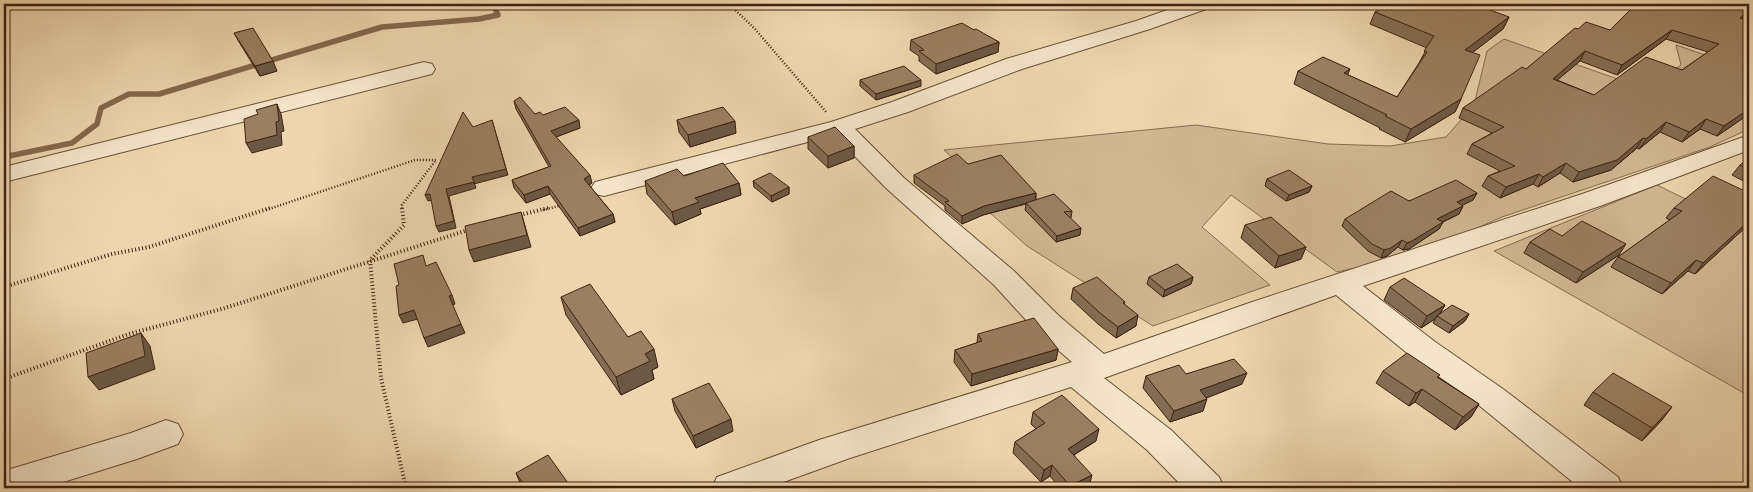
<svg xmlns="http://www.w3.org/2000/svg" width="1753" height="492" viewBox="0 0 1753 492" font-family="Alegreya,serif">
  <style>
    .green { fill: #d0b792; stroke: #886c51 }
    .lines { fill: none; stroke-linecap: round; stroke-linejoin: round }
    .stream { stroke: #84684e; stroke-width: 5.5 }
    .minor-casing { stroke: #6b4e37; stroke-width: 2 }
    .path-far1 { stroke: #402110; stroke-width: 2.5; stroke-dasharray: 1 2; stroke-linecap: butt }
    .path { stroke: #402110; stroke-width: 4; stroke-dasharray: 1 2.5; stroke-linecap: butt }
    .minor { fill: #f3e4ca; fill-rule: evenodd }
    .wall { fill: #846d54; stroke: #402110; fill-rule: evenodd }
    .shaded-wall { fill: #6c5945; stroke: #402110 }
    .building { fill: #9a7f62; stroke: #402110; fill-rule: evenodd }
  </style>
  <rect width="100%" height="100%" fill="#edd6ad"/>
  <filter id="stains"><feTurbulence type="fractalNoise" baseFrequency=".004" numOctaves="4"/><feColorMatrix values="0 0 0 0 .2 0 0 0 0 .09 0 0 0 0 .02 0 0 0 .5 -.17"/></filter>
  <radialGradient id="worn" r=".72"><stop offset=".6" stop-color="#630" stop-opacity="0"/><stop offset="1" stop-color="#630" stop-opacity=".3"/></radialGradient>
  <!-- green -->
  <path class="green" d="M1504,39l142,50 35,-24 -5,-20 73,25v59l-39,18 -208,70 -81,36 -84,19 -106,-77 -29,32 68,58 -117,41 -126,-80 -48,-43 -2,-23 -33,-30 252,-25 132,19 62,2 56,-9 28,-32 13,-54z
    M1657,185l92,45v166l-255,-145z"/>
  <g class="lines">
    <!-- stream -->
    <path class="stream" d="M4,157l68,-14 25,-19 4,-16 28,-14h30l223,-67 97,-8 19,-4 -5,-11"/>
    <!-- minor casing -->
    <g class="minor-casing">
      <path id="minor" d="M1184,4h28l-3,4 -59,21 -128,40 -114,43 -53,17 49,49 110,93 45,45 45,38 148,-52 330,-108 167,-59v15l-149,56 -237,80 71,55 69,48 115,88 5,11h-43l-99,-81 -69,-50 -76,-62 -232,83 67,52 48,47 5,11h-40l-37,-38 -76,-63 -221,71 -83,30h-55l5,-11 102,-37 253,-78 -35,-30 -43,-47 -108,-97 -52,-53 -230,61 -9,-2 -4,-6 4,-6 236,-60 61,-20 114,-43 130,-38z
        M424,62l8,2 3,5 -3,5 -428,108v-15z
        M166,420l12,4 5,10 -5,10 -41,15 -93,29h-40v-17l127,-38z"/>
    </g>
    <!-- path-far1 -->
    <path class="path-far1" d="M729,4l26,25 72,84
      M266,210l149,-50h21l-34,45v5
      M543,210l19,-5"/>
    <!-- path -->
    <path class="path" d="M402,208l2,17 -34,35 11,118 25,110
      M520,215l28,-7
      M4,287l108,-33 37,-7 121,-39
      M4,379l125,-45 96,-26 243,-78"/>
    <!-- minor -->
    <use href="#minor" class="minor"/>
  </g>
  <!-- wall -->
  <path class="wall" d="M1653,4h54l42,17v14l-2,2 2,77 -32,22 -17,-7 -18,13 -22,-10 -21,17 -2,-1 -26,22 -38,12 -13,-9 -22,14 -5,-3 -33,14 -18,-12 6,-10 12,-5 -33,-17 5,-10 20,-11 -33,-15 4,-10 63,-39 52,-40 32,1 41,-22zM1666,39l42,13 -26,18 -88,25 -37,-15 23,-19 37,14z
    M1375,12l134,5 -6,12 -31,24 -11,46 -6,13 -50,30 -26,-13 1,-1 -86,-44 4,-13 50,4 49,22 22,-34 8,-15 -57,-24z
    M974,30l25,12 -1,10 -62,22 -17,-13v-5l-9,-6 1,-10z
    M234,33l43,38 -17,5 -21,-34z
    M860,80l61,6 -45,14 -16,-14z
    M514,101l21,13 8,1 37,13 -24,9 36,46 -3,2 24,29 2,8 -35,14 -30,-42 -24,9 -12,-15 -2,-8 37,-13 -33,-58z
    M677,120l59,13 -46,14 -11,-15z
    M808,137l46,9v12l-26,10 -20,-19z
    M1749,162v22l-17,-9 8,-10z
    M968,164l68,29v7l36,11 -1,7h-1l10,17 -24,7 -31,-32 1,-6 -43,11 -21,9 -17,-14v-4l-31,-23v-8z
    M684,176l55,7 2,12 -41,14 1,5 -26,11 -28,-31 -2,-13z
    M1267,179l45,7 -3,6 -23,9 -21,-15z
    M753,181l36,6v7l-17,8 -18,-15z
    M1747,192l2,32 -54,50 -7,-3 -26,23 -51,-27 7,-10 52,-37 -4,-2 8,-10z
    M1477,193l-4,7 -11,5 1,1 -4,8 -16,8 -4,7 -30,20 -6,1 -5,-3 -11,9 -6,2 -13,-7 -26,-25 3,-7 64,-18z
    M1245,225l61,22 -5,12 -26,9 -34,-30z
    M1562,236l57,19 -43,28 -52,-30 6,-11z
    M1149,277h44l-2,7 -28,13 -16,-13z
    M1390,287l55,18 -5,9h29l-4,7 -16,12 -16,-10 2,-4 -14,9 -37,-28z
    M1073,288l52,14 -1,2 12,22 -20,12 -18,-14 -27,-25z
    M561,297l67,40 30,30 -6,3 2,9 -33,16 -55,-80z
    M978,334l80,15 -2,11 -85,26 -17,-24 1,-12 22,-7z
    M1383,371l55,6 41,27 -8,13 -16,13 -40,-28 -6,4 -33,-23z
    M1186,374l56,10 -36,14 -3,13 -33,11 -27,-34 3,-12z
    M1593,392l69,28 -20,21 -58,-36z
    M672,399l61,32 -37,17 -21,-37z
    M1033,412l63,29 -22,14 15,32 -3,1h-26l-10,-12 -9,6 -28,-29 2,-11 21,-13 -5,-5z
    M516,473l54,15h-48z"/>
  <!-- shaded-wall -->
  <path class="shaded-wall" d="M1749,10l-6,9 -3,-1z
    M1509,17l-6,12 -44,34 6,-13z
    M1672,30l-6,9 -49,36 5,-10z
    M1749,32v3l-11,11 6,-9z
    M999,42l-1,10 -62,22v-10z
    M1585,51l-5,10 -32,27 5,-9z
    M273,61l4,10 -17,5 -5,-10z
    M1350,69l-5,13 -1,-9z
    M921,80v6l-45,14v-6z
    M1461,99l-6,13 -50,30 6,-13z
    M277,104l4,10 3,17 -3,1 1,13 -30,8 -6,-10 30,-21z
    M1749,109v5l-32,22 7,-10z
    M1706,119l-6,10 -18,13 7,-10z
    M492,120l16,55 -34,9 -2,-7z
    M579,120l1,8 -27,10 -2,-7z
    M735,121l1,12 -46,14 -2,-12z
    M1666,122l-6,10 -21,17 7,-10z
    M1643,138l-6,10 -26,22 -38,12 6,-10z
    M854,146v12l-26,10v-12z
    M1566,163l-6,10 -22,14 5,-10z
    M1539,174l-6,10 -33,14 6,-11z
    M590,175l2,8 -6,4 -2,-8z
    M474,182l2,6 -27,8 7,32 -17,4 -3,-6 10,-37z
    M739,183l2,12 -41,14 1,5 -26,11 -3,-13 23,-14z
    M548,186l2,8 -24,9 -2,-8z
    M1312,186l-3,6 -23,9 3,-6z
    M789,187v7l-17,8 -1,-6z
    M1036,193l-1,8 -52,14 -21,9v-8l22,-10z
    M1477,193l-4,7 -20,10 4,-8z
    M430,194l2,6 -4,1 -3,-6z
    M1463,206l-4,8 -25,12 3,-7z
    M521,212l10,35 -57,15 -5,-12z
    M613,214l2,8 -35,14 -2,-8z
    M1749,221v3l-54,50 8,-11z
    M1443,222l-4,7 -30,20 -6,1 4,-7z
    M1081,228l-1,7 -24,7 1,-6z
    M1402,240l-4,7 -11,9 -6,2 3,-8z
    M1626,244l-7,11 -43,28 7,-11z
    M1306,247l-5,12 -26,9 4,-12z
    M1696,260l-8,11 -26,23 9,-11z
    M1193,277l-2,7 -28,13 2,-7z
    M452,295l3,9 -2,1 -4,-9z
    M1445,305l-7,12 -1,-1 -2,3 -14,9 6,-12z
    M414,310l4,9 -15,4 -4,-8z
    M1469,314l-4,7 -16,12 4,-7z
    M1138,315l-2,11 -20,12 2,-11z
    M461,324l4,9 -37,14 -4,-9z
    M141,333l9,13 5,23 -56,21 -11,-13z
    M654,349l4,18 -6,3 2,9 -33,16 -5,-18 29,-23z
    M1058,349l-2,11 -85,26 1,-12z
    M1247,373l-5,11 -46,18 4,-12z
    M1422,389l-7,13 -6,4 7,-13z
    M1207,399l-4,12 -33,11 4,-11z
    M1479,404l-8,13 -16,13 8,-13z
    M1672,407l-10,13 -20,21 10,-13z
    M731,419l2,12 -37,17 -3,-12z
    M1099,429l-3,12 -31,19 3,-11z
    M1052,465l-2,11 -9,6 3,-12z
    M1092,475l-3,12 -3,1h-16v-2z
    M568,483l2,5h-11z"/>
  <!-- building -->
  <path class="building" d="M1389,4h85l35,13 -44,33 15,5 -19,44 -50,30 -26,-13 2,-1 -89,-44 25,-14 27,12 -6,4 53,24 30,-45 -3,-1 10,-15 -59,-24z
    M1636,4l16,4 2,-4h53l16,5 6,-5h2l18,6 -9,8 9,3v11l-5,5 5,1v71l-25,17 -18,-7 -17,13 -23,-10 -20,17 -3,-1 -26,22 -38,12 -13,-9 -23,14 -4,-3 -33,13 -18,-11 27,-10 -43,-22 32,-17 -41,-19 59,-41 4,2 49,-41 3,1 8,-7 24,8zM1672,30l47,14 -37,26 -36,-13 -52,38 -41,-16 32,-28 37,14z
    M962,23l12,7 2,-1 23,13 -63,22 -17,-13 5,-1 -13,-10z
    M253,28l20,33 -18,5 -21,-33z
    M904,66l17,14 -45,14 -16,-14z
    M520,97l15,17 5,-2 3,3 22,-8 14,13 -28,11 39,44 -6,4 29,35 -35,14 -30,-42 -24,9 -12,-15 39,-14 -37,-65z
    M277,104l2,17 -3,1 1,13 -31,8 -2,-24 14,-5 -2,-4z
    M723,107l12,14 -47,14 -11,-15z
    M463,112l10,15 19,-7 14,49 -34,8 2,5 -28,7 8,32 -18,5 -6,-32 -5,1z
    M835,127l19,19 -26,10 -20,-19z
    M957,154l11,10 33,-9 35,38 -52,13 -22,10 -17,-14 4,-1 -35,-26z
    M1746,160l3,2v8l-9,-5z
    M723,163l16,20 -44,15 4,4 -27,10 -27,-31 32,-12 7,7z
    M1289,170l23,16 -23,9 -22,-16z
    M770,173l19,14 -18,9 -18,-15z
    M1713,176l36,17v28l-46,42 -7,-3 -25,23 -53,-26 64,-46 -8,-3z
    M1456,180l21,13 -20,9 6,4 -26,13 6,3 -31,19 -5,2 -5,-3 -11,8 -7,2 -12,-6 -27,-25 46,-28 18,10z
    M1054,194l18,17 -8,1 17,16 -24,8 -31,-33z
    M521,212l6,23 -58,15 -4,-24z
    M1271,217l35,30 -27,9 -34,-31z
    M1582,221l44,23 -43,28 -53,-30 20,-13 12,7z
    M423,255l3,11 10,-4 16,33 -3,1 12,28 -37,14 -10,-28 -15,5 -3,-29 3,-1 -5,-21z
    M1177,264l16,13 -28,13 -16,-13z
    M1097,277l28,25 -2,1 15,12 -20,12 -18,-14 -27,-25z
    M1404,278l41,27 -18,11 -37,-29z
    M590,284l38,53 13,-6 13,18 -9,5 5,7 -34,16 -55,-80z
    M1452,305l17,9 -16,12 -16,-10z
    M1034,318l24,31 -86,25 -17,-24 27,-9 -4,-7z
    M141,333l4,23 -57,21 -2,-24z
    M1407,353l33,22 -3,2 42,27 -16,13 -41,-28 -6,4 -33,-22z
    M1234,359l13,14 -47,17 7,9 -33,12 -28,-35 33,-11 7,9z
    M1613,373l59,34 -20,21 -59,-36z
    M709,383l22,36 -38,17 -21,-37z
    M1062,395l37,34 -31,20 24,26 -22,11 -18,-21 -8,5 -29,-28 30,-19 -12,-11z
    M548,455l20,28 -9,5h-33l-10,-15z"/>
  <!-- margin -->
  <rect width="1753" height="492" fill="none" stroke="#edd6ad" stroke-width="20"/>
  <rect x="5" y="5" width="1743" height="482" fill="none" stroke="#402110" stroke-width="2.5"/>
  <rect x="10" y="10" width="1733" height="472" fill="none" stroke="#402110"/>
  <rect width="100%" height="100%" filter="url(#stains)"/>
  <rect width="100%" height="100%" fill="url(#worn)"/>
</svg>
